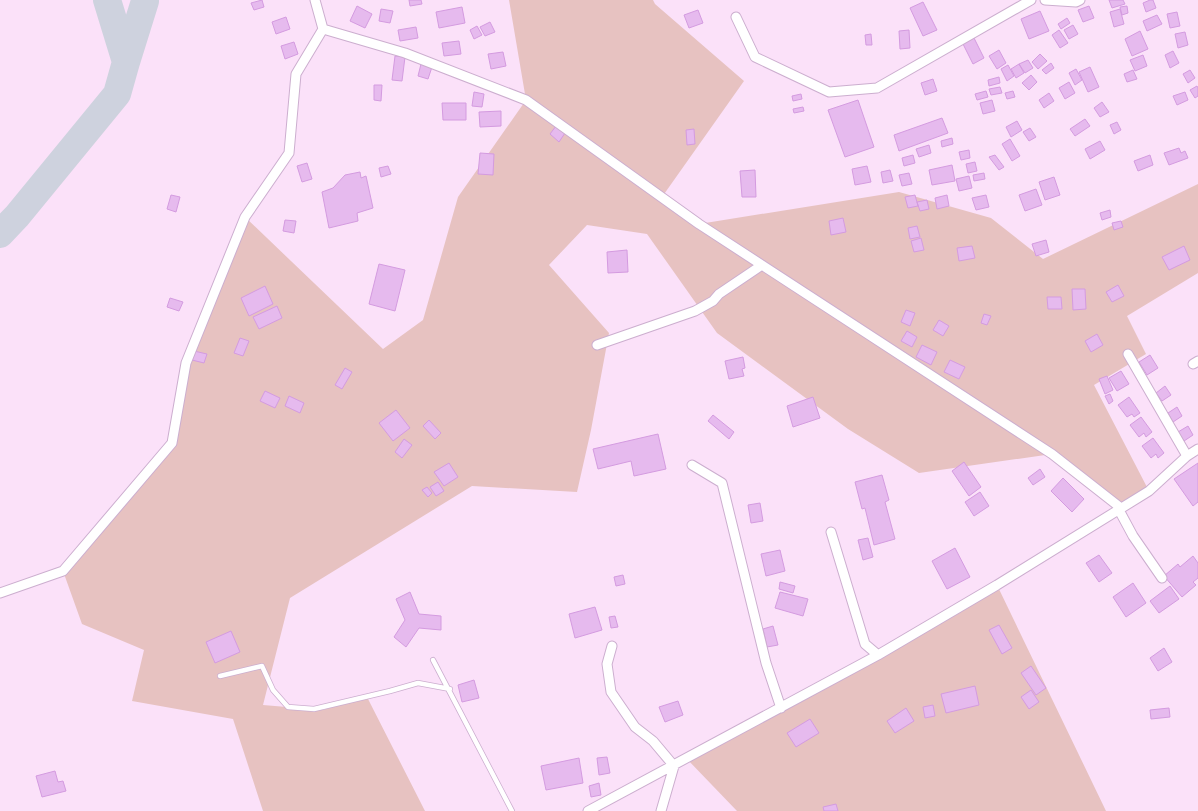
<svg xmlns="http://www.w3.org/2000/svg" width="1198" height="811" viewBox="0 0 1198 811" font-family="Overpass,sans-serif">
  <style>
    .green { fill: #e7c2c1 }
    .lines { fill: none; stroke-linecap: round; stroke-linejoin: round }
    .taxiway { stroke: #ced2de; stroke-width: 28 }
    .building { fill: #e6baee; stroke: #d49be0 }
    .service-casing { stroke: #ccaecf; stroke-width: 6 }
    .minor-casing { stroke: #ccaecf; stroke-width: 11 }
    .service { stroke: #fff; stroke-width: 4.5 }
    .minor { stroke: #fff; stroke-width: 9 }
  </style>
  <rect width="100%" height="100%" fill="#fbe1f9"/>
  <!-- green -->
  <path class="green" d="M509,0h144l2,4 89,77 -82,116 37,27 200,-32 92,26 52,41 155,-75v89l-71,43 19,38 -52,31 55,106 -28,17 -69,-54 -133,19 -71,-44 -131,-96 -70,-99 -60,-9 -38,40 60,68 -18,97 -14,62 -105,-6 -182,112 -27,107 59,5 45,-13 58,114h-162l-30,-92 -101,-18 12,-51 -62,-26 -19,-53 109,-128 14,-80 59,-146 138,132 40,-29 35,-123 68,-97z
    M997,585l109,226h-369l-51,-53z"/>
  <g class="lines">
    <!-- taxiway -->
    <path class="taxiway" d="M126,62l19,-61
      M0,234l17,-18 100,-122 9,-32 -19,-62"/>
  </g>
  <!-- building -->
  <path class="building" d="M262,0l2,7 -10,3 -3,-7z
    M409,0h12l1,4 -12,2z
    M1109,0h14l2,4 -13,4z
    M1150,0h3l3,8 -10,4 -3,-9z
    M923,2l14,28 -14,6 -13,-28z
    M357,6l15,8 -7,14 -15,-7z
    M1089,6l5,12 -11,4 -5,-12z
    M1127,6l1,7 -6,2 -2,-8z
    M462,7l3,16 -26,5 -3,-16z
    M381,9l12,2 -3,12 -11,-2z
    M1120,9l4,15 -10,3 -4,-15z
    M698,10l5,13 -14,5 -5,-13z
    M1040,11l9,20 -20,8 -8,-20z
    M1177,12l3,14 -10,2 -3,-14z
    M1157,15l5,9 -15,7 -4,-10z
    M286,17l4,12 -14,5 -4,-12z
    M1067,18l3,5 -9,6 -3,-5z
    M490,22l5,10 -10,4 -5,-9z
    M1073,25l5,9 -9,5 -5,-9z
    M477,26l5,9 -8,4 -4,-9z
    M416,27l2,11 -18,3 -2,-11z
    M909,30l1,18 -10,1 -1,-18z
    M1059,30l9,13 -8,5 -8,-13z
    M1140,31l8,18 -16,7 -7,-17z
    M1185,32l3,13 -10,3 -3,-14z
    M871,34l1,11h-6l-1,-10z
    M974,38l10,20 -11,6 -10,-20z
    M459,41l2,13 -17,2 -2,-13z
    M294,42l4,12 -13,5 -4,-13z
    M999,50l7,13 -9,6 -8,-13z
    M1173,51l6,12 -9,5 -5,-13z
    M503,52l3,14 -15,3 -3,-15z
    M1040,54l7,7 -9,8 -6,-7z
    M1143,55l4,11 -12,5 -5,-11z
    M395,56l10,1 -3,24 -10,-1z
    M1028,60l5,8 -8,5 -6,-9z
    M1051,63l3,5 -8,6 -4,-4z
    M421,64l11,3 -4,12 -10,-3z
    M1019,64l5,9 -8,5 -5,-9z
    M1008,65l6,11 -7,5 -6,-12z
    M1090,67l9,20 -11,5 -9,-20z
    M1076,69l6,11 -7,5 -6,-12z
    M1133,70l4,9 -10,3 -3,-8z
    M1190,70l5,8 -7,5 -5,-9z
    M1031,75l6,7 -8,8 -7,-7z
    M999,77l1,6 -11,3 -1,-6z
    M933,79l4,12 -12,4 -4,-12z
    M1069,82l6,11 -10,6 -6,-11z
    M374,85h8l-1,16 -7,-1z
    M1197,86l1,2v8l-3,2 -5,-8z
    M1000,87l2,6 -11,2 -2,-6z
    M986,91l2,6 -11,3 -2,-6z
    M1013,91l2,6 -8,2 -2,-6z
    M474,92l10,2 -2,13 -10,-1z
    M1185,92l3,8 -11,5 -4,-9z
    M1049,93l5,8 -10,7 -5,-8z
    M801,94l1,5 -9,2 -1,-5z
    M858,100l16,47 -29,10 -17,-47z
    M992,100l3,11 -12,3 -3,-11z
    M1102,102l7,10 -9,5 -6,-9z
    M442,103h24v17h-23z
    M803,107l1,4 -10,2 -1,-4z
    M501,111v15l-21,1 -1,-15z
    M942,118l6,15 -49,18 -5,-16z
    M1085,119l5,7 -15,10 -5,-7z
    M1017,121l5,9 -11,7 -5,-10z
    M1117,122l4,8 -7,4 -4,-9z
    M556,126l9,7 -6,9 -9,-8z
    M1030,128l6,9 -7,4 -6,-9z
    M694,129l1,15 -8,1 -1,-15z
    M952,138l1,6 -11,3 -1,-6z
    M1010,139l10,17 -8,5 -10,-17z
    M1100,141l5,9 -15,9 -5,-10z
    M929,145l2,8 -12,4 -3,-8z
    M1179,148l2,5 4,-2 3,7 -19,7 -5,-12z
    M969,150l1,8 -9,2 -2,-8z
    M480,153l14,1 -1,21 -15,-1z
    M913,155l2,8 -11,3 -2,-8z
    M995,155l9,12 -5,3 -10,-13z
    M1150,155l3,10 -15,6 -4,-10z
    M975,162l2,9 -9,2 -2,-9z
    M307,163l5,16 -10,3 -5,-16z
    M952,165l3,16 -23,4 -3,-15z
    M388,166l3,8 -10,3 -2,-9z
    M867,166l4,16 -16,3 -3,-16z
    M755,170l1,27h-14l-2,-26z
    M890,170l3,11 -10,2 -2,-11z
    M360,172l1,6 5,-2 7,32 -16,5 1,8 -29,7 -7,-36 11,-4 12,-13z
    M909,173l3,11 -10,2 -3,-11z
    M984,173l1,6 -11,2 -1,-6z
    M969,176l3,12 -13,3 -3,-12z
    M1054,177l6,18 -15,5 -6,-18z
    M1036,189l6,16 -17,6 -6,-16z
    M171,195l9,2 -4,15 -9,-3z
    M915,195l3,11 -10,2 -3,-11z
    M947,195l2,11 -12,3 -2,-11z
    M986,195l3,12 -13,3 -4,-12z
    M927,200l2,9 -9,2 -3,-9z
    M1110,210l1,7 -9,3 -2,-7z
    M843,218l3,14 -15,3 -2,-14z
    M285,220l11,1 -2,12 -11,-2z
    M1121,221l2,6 -9,3 -2,-7z
    M917,226l3,11 -10,2 -2,-11z
    M921,238l3,12 -10,2 -3,-11z
    M1046,240l3,12 -13,4 -4,-12z
    M972,246l3,12 -16,3 -2,-13z
    M1184,246l6,14 -21,10 -7,-13z
    M627,250l1,22 -20,1 -1,-21z
    M379,264l26,6 -10,41 -26,-7z
    M1118,285l6,11 -12,6 -6,-10z
    M265,286l8,18 -24,12 -8,-18z
    M1072,289h13l1,20 -13,1z
    M1047,297h14l1,12h-14z
    M170,298l13,4 -4,9 -12,-4z
    M277,306l5,12 -23,11 -6,-12z
    M906,310l9,3 -5,13 -9,-4z
    M984,314l7,2 -4,9 -6,-2z
    M939,320l10,6 -6,10 -10,-6z
    M907,331l10,6 -5,10 -11,-6z
    M1097,334l6,11 -12,7 -6,-11z
    M240,338l9,3 -6,15 -9,-3z
    M922,345l15,7 -6,13 -15,-8z
    M194,351l13,3 -3,9 -12,-3z
    M1150,355l8,13 -11,7 -8,-13z
    M743,357l2,11 -3,1 2,7 -15,3 -4,-18z
    M950,360l15,7 -6,12 -15,-7z
    M345,368l7,4 -10,17 -7,-4z
    M1121,371l8,13 -12,7 -8,-13z
    M1107,376l6,14 -8,4 -6,-15z
    M1165,386l6,9 -9,6 -6,-8z
    M265,391l15,7 -5,10 -15,-7z
    M1110,394l3,7 -4,3 -4,-8z
    M289,396l15,7 -4,10 -15,-7z
    M813,397l7,21 -27,9 -6,-21z
    M1129,397l11,16 -6,4 -2,-3 -5,3 -9,-12z
    M1177,407l5,9 -9,6 -5,-9z
    M396,410l14,18 -17,13 -14,-18z
    M713,415l21,17 -5,7 -21,-18z
    M1141,417l11,15 -6,5 -2,-4 -5,4 -9,-12z
    M429,420l12,13 -6,6 -12,-13z
    M1188,426l5,9 -9,6 -6,-9z
    M658,434l8,35 -32,7 -3,-15 -33,8 -5,-20z
    M1153,438l11,15 -6,5 -2,-4 -5,4 -9,-12z
    M404,439l8,6 -10,13 -7,-6z
    M964,462l17,25 -12,9 -17,-25z
    M449,463l9,14 -14,9 -10,-14z
    M1198,463v39l-5,4 -19,-27z
    M1040,469l5,8 -12,8 -5,-7z
    M882,475l7,25 -4,2 10,37 -21,6 -9,-37 -3,1 -7,-27z
    M1063,478l21,21 -12,13 -21,-21z
    M438,482l6,9 -8,5 -6,-9z
    M427,487l5,6 -4,4 -6,-7z
    M980,492l9,14 -15,10 -9,-14z
    M760,503l3,18 -12,2 -3,-18z
    M868,538l5,19 -10,3 -5,-20z
    M955,548l15,29 -23,12 -15,-28z
    M780,550l5,21 -19,5 -5,-22z
    M1099,555l13,18 -13,9 -13,-19z
    M1193,556l5,7v15l-5,4 3,3 -14,12 -18,-21 14,-12 2,3z
    M623,575l2,9 -9,2 -2,-9z
    M780,582l15,4 -2,7 -14,-4z
    M1133,583l13,20 -20,14 -13,-20z
    M1170,586l9,13 -20,14 -9,-12z
    M410,592l9,22 22,2v14l-22,-2 -13,19 -12,-10 11,-17 -9,-21z
    M780,592l28,7 -5,17 -28,-8z
    M595,607l7,23 -27,8 -6,-24z
    M615,616l3,11 -7,1 -2,-11z
    M999,625l13,23 -10,6 -13,-24z
    M773,626l5,19 -11,2 -4,-18z
    M231,631l9,21 -25,11 -9,-21z
    M1164,648l8,14 -14,9 -8,-13z
    M1031,666l15,22 -10,7 -15,-22z
    M474,680l5,18 -17,4 -4,-17z
    M975,686l4,19 -33,8 -5,-19z
    M1031,690l8,12 -10,7 -8,-12z
    M678,701l5,14 -18,7 -6,-15z
    M933,705l2,11 -10,2 -2,-11z
    M906,708l8,13 -19,12 -8,-12z
    M1169,708l1,9 -19,2 -1,-9z
    M810,719l9,14 -23,14 -9,-14z
    M607,757l3,16 -11,2 -2,-17z
    M579,758l4,25 -37,7 -5,-24z
    M55,771l3,11 5,-1 3,10 -24,6 -6,-21z
    M599,783l2,12 -10,2 -2,-11z
    M836,804l2,7h-14l-1,-4z"/>
  <g class="lines">
    <!-- service casing -->
    <g class="service-casing">
      <path id="service" d="M433,660l79,151
        M220,676l42,-10 11,24 15,17 26,2 76,-18 28,-8 32,6"/>
    </g>
    <!-- minor casing -->
    <g class="minor-casing">
      <path id="minor" d="M315,0l8,29 82,24 121,47 173,124 353,230 69,54
        M1045,0l31,2 4,-2
        M736,17l19,40 74,35 48,-4 154,-88
        M597,345l98,-34 18,-10 6,-7 43,-29
        M1128,354l59,102
        M1193,364l5,-3
        M692,465l30,18 44,180 15,45
        M1119,510l14,26 29,42
        M831,532l34,112 13,11
        M0,593l63,-22 109,-128 14,-80 59,-146 44,-64 7,-79 27,-45
        M612,646l-5,18 4,28 24,35 18,14 21,25 -13,45
        M588,811l290,-156 119,-70 152,-94 38,-35 11,-7"/>
    </g>
    <!-- service -->
    <use href="#service" class="service"/>
    <!-- minor -->
    <use href="#minor" class="minor"/>
  </g>
</svg>
